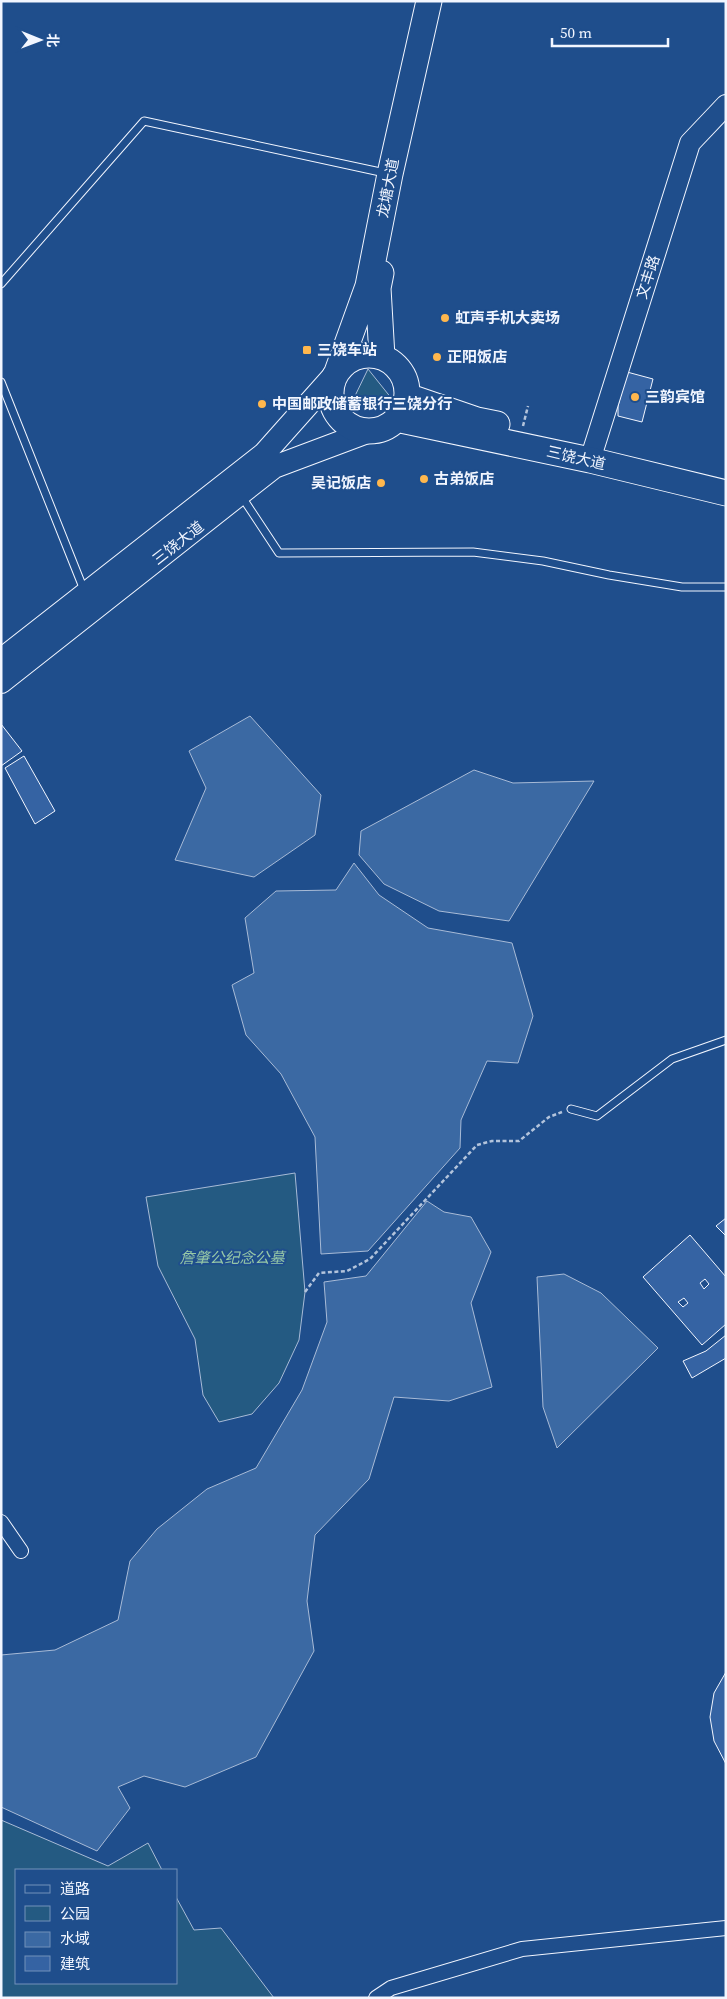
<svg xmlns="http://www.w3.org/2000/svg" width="727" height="1999" viewBox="0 0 727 1999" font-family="'Source Serif 4','Noto Sans SC',serif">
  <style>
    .green { fill: #245a82; stroke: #a8bbd7 }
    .water { fill: #3b69a3; stroke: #a8bbd7 }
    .building { fill: #3563a3; stroke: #f2f6ff; fill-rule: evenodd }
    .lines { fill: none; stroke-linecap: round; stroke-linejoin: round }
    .lane-casing { stroke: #f2f6ff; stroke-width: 9 }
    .street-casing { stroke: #f2f6ff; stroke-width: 16 }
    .secondary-casing { stroke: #f2f6ff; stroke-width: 22 }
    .primary-casing { stroke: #f2f6ff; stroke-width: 24 }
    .highway-casing { stroke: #f2f6ff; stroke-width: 27 }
    .path { stroke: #b3c4dc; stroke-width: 2.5; stroke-dasharray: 4 2.5; stroke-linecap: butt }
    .lane { stroke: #1f4e8c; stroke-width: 7 }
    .street { stroke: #1f4e8c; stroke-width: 14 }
    .secondary { stroke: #1f4e8c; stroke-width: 20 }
    .primary { stroke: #1f4e8c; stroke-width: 22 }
    .highway { stroke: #1f4e8c; stroke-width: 25 }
    .poi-dot { fill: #ffb74d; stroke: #1f4e8c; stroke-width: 2 }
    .labels { text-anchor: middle; stroke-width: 4; stroke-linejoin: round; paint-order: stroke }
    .street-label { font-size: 15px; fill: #f2f6ff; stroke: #1f4e8c }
    .poi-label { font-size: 15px; font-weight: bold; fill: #f2f6ff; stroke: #1f4e8c; text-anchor: start }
    .park-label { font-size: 15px; font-style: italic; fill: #97c8a6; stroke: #1f4e8c }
  </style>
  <rect width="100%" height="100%" fill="#1f4e8c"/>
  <!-- green -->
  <path class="green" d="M368,369l24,30 -40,3z
    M295,1173l10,119 -6,48 -20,43 -27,31 -33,8 -16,-27 -8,-56 -37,-73 -12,-69z
    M1,1820l107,46 40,-23 14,27h-146v113h160v-86l18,33 27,-2 53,70h-273z"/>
  <!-- water -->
  <path class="water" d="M250,716l71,79 -6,40 -61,42 -79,-17 31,-72 -17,-37z
    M474,770l39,13 81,-2 -85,140 -70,-10 -55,-27 -25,-29 2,-24z
    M354,863l25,32 49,33 84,15 21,73 -15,47 -31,-2 -26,59 -1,28 -92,103 -47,3 -6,-117 -34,-63 -35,-39 -14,-50 22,-12 -9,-55 31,-27 60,-1z
    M427,1201l17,11 27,5 20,35 -20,51 21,84 -43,14 -55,-4 -25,82 -54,56 -8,66 7,50 -58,106 -71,30 -41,-11 -26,11 12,21 -33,43 -96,-44v-152l54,-5 63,-30 12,-59 27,-32 50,-40 49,-21 46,-78 25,-68 -3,-40 42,-6z
    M564,1274l37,19 57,55 -101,100 -14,-41 -6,-130z"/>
  <!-- building -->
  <path class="building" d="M627,372l26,7 -11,43 -24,-6v-10z
    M1,724l21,27 -21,15z
    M24,756l31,55 -20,13 -30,-56z
    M726,1218v18l-10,-10z
    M690,1235l36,42v47l-24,21 -59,-68zM705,1279l4,5 -5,5 -4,-6zM684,1298l4,5 -5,4 -5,-5z
    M726,1335v23l-34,20 -9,-17 23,-10z
    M726,1672v92l-12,-23 -4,-24 4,-24z"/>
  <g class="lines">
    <!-- lane casing -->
    <g class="lane-casing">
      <path id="lane" d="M1,284l143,-163 241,52
        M1,382l83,208
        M242,497l37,56 194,-1 70,9 66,14 73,12h44
        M571,1109l26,7 75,-57 54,-19"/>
    </g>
    <!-- street casing -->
    <g class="street-casing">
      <path id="street" d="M1,1522l20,29
        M376,1998l15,-10 131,-39 204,-21"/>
    </g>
    <!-- secondary casing -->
    <g class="secondary-casing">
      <path id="secondary" d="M590,460l100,-317 36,-38"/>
    </g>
    <!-- primary casing -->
    <g class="primary-casing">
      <path id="primary" d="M1,660l263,-206 73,-82
        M1,682l273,-215 96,-36"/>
    </g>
    <!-- highway casing -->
    <g class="highway-casing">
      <path id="highway" d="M381,273l-3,15 4,69
        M331 393a38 38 0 1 1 76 0a38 38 0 1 1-76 0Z
        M337,372l31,-86 22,-112 39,-173
        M407,396l70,24 20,4
        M396,419l194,41 136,33"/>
    </g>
    <!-- path -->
    <path class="path" d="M523,426l5,-20
      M305,1292l14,-19 28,-2 23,-12 107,-114 15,-4h27l30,-24 13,-5"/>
    <!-- lane -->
    <use href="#lane" class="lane"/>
    <!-- street -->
    <use href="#street" class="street"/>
    <!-- secondary -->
    <use href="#secondary" class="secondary"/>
    <!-- primary -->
    <use href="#primary" class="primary"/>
    <!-- highway -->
    <use href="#highway" class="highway"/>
  </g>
  <!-- markers -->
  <g class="poi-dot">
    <circle cx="445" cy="318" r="5"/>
    <rect x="302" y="345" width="10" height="10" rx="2.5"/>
    <circle cx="437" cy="357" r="5"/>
    <circle cx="635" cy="397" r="5"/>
    <circle cx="262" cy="404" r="5"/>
    <circle cx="424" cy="479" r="5"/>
    <circle cx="381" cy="483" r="5"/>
  </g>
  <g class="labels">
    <!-- street labels -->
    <g class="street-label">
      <text transform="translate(388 188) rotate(-79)" y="5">龙塘大道</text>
      <text transform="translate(648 277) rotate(-72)" y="5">文丰路</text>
      <text transform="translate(576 458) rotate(13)" y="5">三饶大道</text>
      <text transform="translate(178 543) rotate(-38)" y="5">三饶大道</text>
    </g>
    <!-- poi labels -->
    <g class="poi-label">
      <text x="455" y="323">虹声手机大卖场</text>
      <text x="317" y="355">三饶车站</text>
      <text x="447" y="362">正阳饭店</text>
      <text x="645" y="402">三韵宾馆</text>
      <text x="272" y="409">中国邮政储蓄银行三饶分行</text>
      <text x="434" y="484">古弟饭店</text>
      <text x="371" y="488" text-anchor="end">吴记饭店</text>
    </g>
    <!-- park labels -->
    <g class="park-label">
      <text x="232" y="1263">詹肇公纪念公墓</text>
    </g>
  </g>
  <!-- border -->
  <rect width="727" height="1999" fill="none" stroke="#f2f6ff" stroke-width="5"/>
  <!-- legend -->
  <rect x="15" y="1869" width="162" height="115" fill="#1f4e8c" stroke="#7391ba"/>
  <rect x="25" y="1885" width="25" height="8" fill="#1f4e8c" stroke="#7391ba"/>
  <text x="60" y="1894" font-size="15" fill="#f2f6ff">道路</text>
  <rect x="25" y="1906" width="25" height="15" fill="#245a82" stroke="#7391ba"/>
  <text x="60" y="1919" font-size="15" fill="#f2f6ff">公园</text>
  <rect x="25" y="1932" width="25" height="15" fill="#3b69a3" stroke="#7391ba"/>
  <text x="60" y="1944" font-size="15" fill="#f2f6ff">水域</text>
  <rect x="25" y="1956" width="25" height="15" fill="#3563a3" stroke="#7391ba"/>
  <text x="60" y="1969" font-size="15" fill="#f2f6ff">建筑</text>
  <!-- north arrow -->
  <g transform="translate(40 40) rotate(91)" stroke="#1f4e8c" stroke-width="4" paint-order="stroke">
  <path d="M0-4L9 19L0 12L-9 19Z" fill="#f2f6ff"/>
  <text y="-8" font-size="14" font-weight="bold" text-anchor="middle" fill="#f2f6ff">北</text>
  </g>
  <!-- scale -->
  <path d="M552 38v8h116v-8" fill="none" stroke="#f2f6ff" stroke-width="2.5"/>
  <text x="560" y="38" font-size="15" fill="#f2f6ff" stroke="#1f4e8c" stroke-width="4" paint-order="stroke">50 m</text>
</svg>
